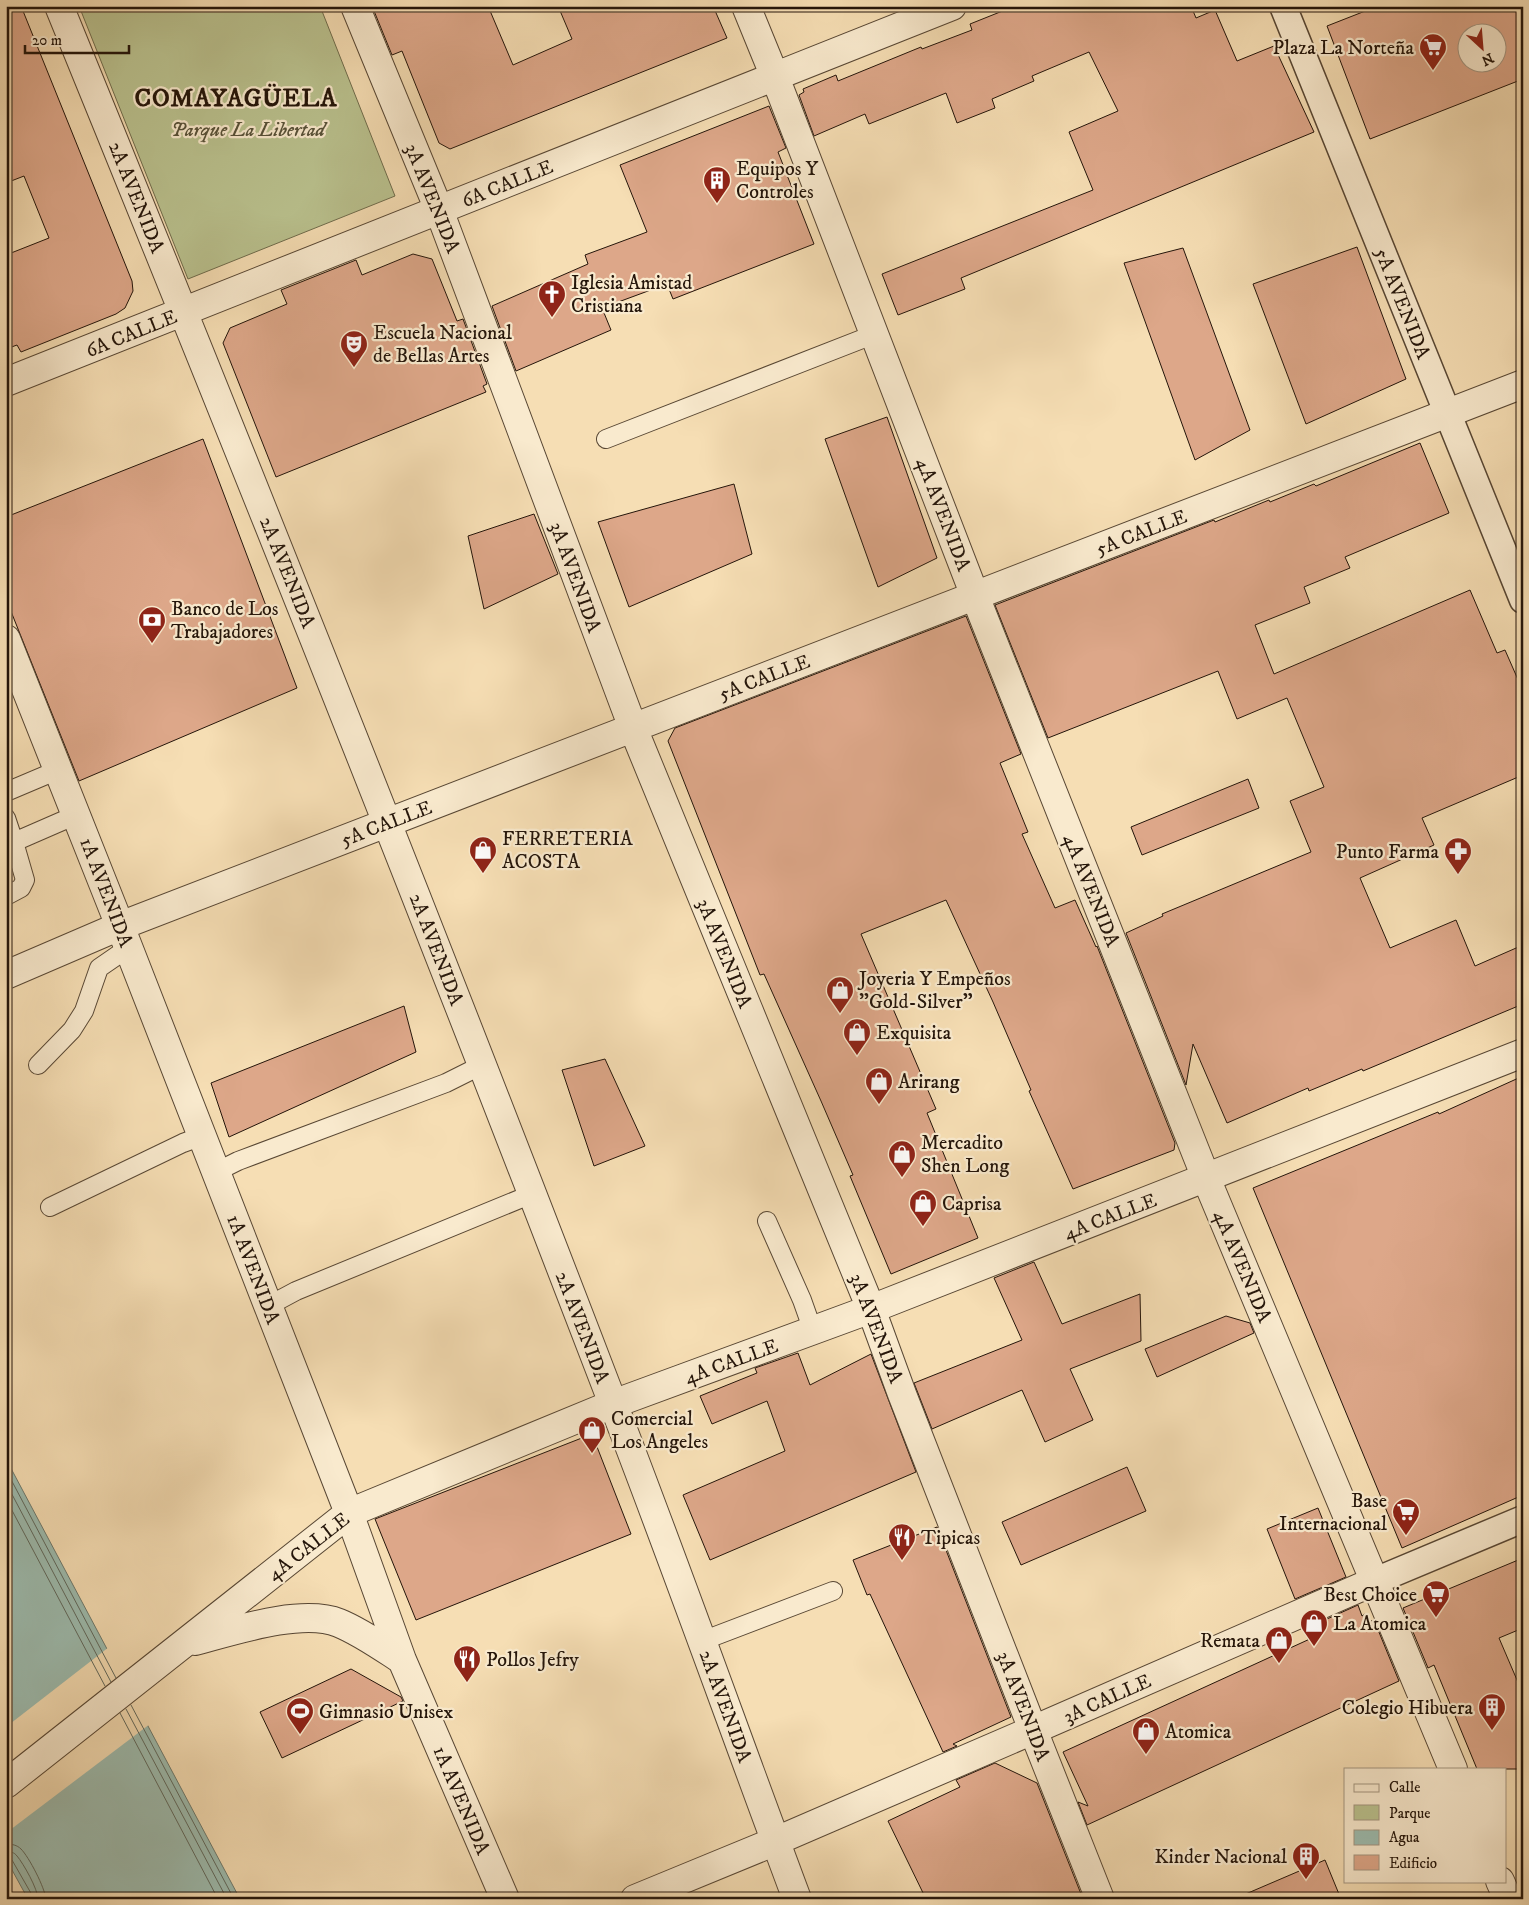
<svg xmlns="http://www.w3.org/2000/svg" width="1529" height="1905" viewBox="0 0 1529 1905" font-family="'IM FELL DW Pica',serif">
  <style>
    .green { fill: #bac28f; stroke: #6f6c4c }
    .water { fill: #9dbcaf; stroke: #6d796d }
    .pier { fill: #f6deb4 }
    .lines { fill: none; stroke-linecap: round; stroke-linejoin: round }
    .shore { stroke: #60685c; stroke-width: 1 }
    .building { fill: #dda789; stroke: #24150a; fill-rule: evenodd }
    .service-casing { stroke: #584734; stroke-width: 20 }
    .pedestrian-casing { stroke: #584734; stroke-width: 29 }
    .minor-casing { stroke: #584734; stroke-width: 30 }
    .tertiary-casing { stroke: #584734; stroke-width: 30 }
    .service { stroke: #f9eace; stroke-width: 18 }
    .pedestrian { stroke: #f9eace; stroke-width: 26 }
    .minor { stroke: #f9eace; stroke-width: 28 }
    .tertiary { stroke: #f9eace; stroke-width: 28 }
    .labels { text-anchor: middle; stroke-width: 4.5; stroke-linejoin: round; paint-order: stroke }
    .poi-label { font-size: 20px; fill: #24150a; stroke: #f9eace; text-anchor: start }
    .park-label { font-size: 20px; font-style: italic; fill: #585239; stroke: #f9eace }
    .street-label { font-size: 20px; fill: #24150a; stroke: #f9eace }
    .district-label { font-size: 25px; font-weight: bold; letter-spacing: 1px; fill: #24150a; stroke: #f9eace }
  </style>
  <rect width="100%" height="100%" fill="#f6deb4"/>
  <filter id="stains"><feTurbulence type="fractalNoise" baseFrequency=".004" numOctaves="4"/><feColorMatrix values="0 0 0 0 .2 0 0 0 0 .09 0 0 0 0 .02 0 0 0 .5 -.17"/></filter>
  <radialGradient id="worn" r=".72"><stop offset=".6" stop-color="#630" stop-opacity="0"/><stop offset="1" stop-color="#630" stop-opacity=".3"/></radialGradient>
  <!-- green -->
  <path class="green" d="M79,6h241l75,190 -207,83z"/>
  <!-- water -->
  <path class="water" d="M6,1459l234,440h-212l-22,-40z"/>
  <!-- pier -->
  <path class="pier" d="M109,1647l41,77 -144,109v-106z"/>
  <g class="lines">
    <!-- shore -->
    <path class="shore" d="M6,1470l110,208
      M6,1483l105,199
      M6,1499l99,187
      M131,1705l103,194
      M126,1709l101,190
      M120,1713l98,186
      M6,1844c6,0 11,1 15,5 8,8 24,39 25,50
      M6,1852c5,0 8,0 11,4 6,7 21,33 21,43
      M6,1858l6,2 20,35v4"/>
  </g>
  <!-- building -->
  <path class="building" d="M6,6h15l111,275 1,10 -8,17 -9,6 -95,38 -4,-7 -11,4v-94l43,-17 -25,-62 -18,7z
    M372,6h116l25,59 59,-26 -14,-33h155l14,32 -277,111 -11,-6 -37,-92 -10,4z
    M1015,6h176l5,12 19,-8 22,51 37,-15 40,86 -353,146 4,11 -67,26 -16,-41 211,-84 -24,-58 49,-21 -29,-59 -57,24 2,5 -42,18 3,9 -38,15 -11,-30 -77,31 -4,-10 -51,22 -15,-41 5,-3 -1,-3 33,-14 2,6 83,-34 1,2 50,-19 -2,-6z
    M1378,6h145v73l-153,60 -43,-113zM1466,32h30v30h-30z
    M769,106l17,42 -8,4 36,92 -141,55 -6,-15 -65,24 9,22 -95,41 -24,-65 96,-42 -3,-9 62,-23 -27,-67z
    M1357,247l49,132 -100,45 -53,-140z
    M1183,248l67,182 -55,30 -71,-197z
    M413,254l19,5 25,62 6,-2 24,65 -4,2 3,6 -210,85 -53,-134 7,-15 57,-24 -6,-14 75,-30 6,15z
    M887,417l50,141 -59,29 -53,-148z
    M203,439l94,249 -218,93 -73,-182v-82z
    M1420,443l29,70 -104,44 5,11 -46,19 6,16 -55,22 19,49 196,-84 27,63 8,-3 18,41v84l-101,43 12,27 -74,33 30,70 66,-28 19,46 48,-21v59l-160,67 -1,-2 -53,22 -1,-3 -81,35 -34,-79 -7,41 -60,-152 37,-17 -1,-2 149,-62 -21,-51 34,-14 -37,-89 -50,21 -19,-48 -170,67 -53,-133 219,-85 1,2 54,-22 1,2 44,-18 2,2z
    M734,484l18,70 -123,53 -31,-85z
    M534,514l24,60 -74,35 -16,-73z
    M966,616l55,138 -21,9 28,69 -6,2 33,74 20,-8 21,47 1,-1 78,197 -1,7 -101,39 -44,-98 2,-1 -38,-88 -47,-102 -85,34 75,175 -9,4 51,125 -87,36 -41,-98 3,-1 -32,-74 -57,-127 -4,1 -92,-234 7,-13z
    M1248,779l11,29 -117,47 -11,-28z
    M404,1006l12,46 -187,85 -18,-54z
    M605,1059l40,87 -51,20 -32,-96z
    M1523,1076v419l-121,53 -149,-360 185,-76 1,2z
    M1034,1262l28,62 78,-30 1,47 -71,28 23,51 -48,22 -23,-52 -90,39 -18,-46 108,-43 -28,-62z
    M1226,1316l24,7 4,10 -97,44 -12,-28z
    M798,1353l12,32 61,-31 45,118 -206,88 -27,-65 102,-44 -18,-50 -55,23 -12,-28 57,-23 -2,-5z
    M592,1434l39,100 -215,86 -41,-101z
    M1127,1467l19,44 -125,54 -19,-43z
    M1318,1508l28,69 -51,22 -28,-70z
    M937,1527l74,190 -58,27 4,2 -14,6 -73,-158 -3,1 -14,-35z
    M1523,1558v70l-24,10 24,56v75h-46l-43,-104 -6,3 -25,-60z
    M1358,1605l4,11 3,-2 3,8 6,-2 25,61 -312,144 -9,-23 10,4 -25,-54 249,-114 -5,-10z
    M351,1669l50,28 2,4 -121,57 -22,-46z
    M995,1763l42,20 46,116h-157l-38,-78 72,-34 -4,-7z
    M1325,1860l16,39h-107z"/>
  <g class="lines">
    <!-- service casing -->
    <g class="service-casing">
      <path id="service" d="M606,439l269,-105
        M6,792l52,-22
        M6,818l8,24
        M6,896l15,-8 4,-8 -11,-38 62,-27
        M38,1065l34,-35 12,-19 15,-43 29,-20
        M216,1172l22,-11 208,-78 36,-18
        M50,1207l133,-64 19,-7
        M767,1221l35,79 11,31
        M268,1306l28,-15 236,-97
        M702,1641l131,-50"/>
    </g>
    <!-- pedestrian casing -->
    <g class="pedestrian-casing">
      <path id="pedestrian" d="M1283,6l240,594
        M1375,1581l148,-62
        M1522,1899h1"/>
    </g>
    <!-- minor casing -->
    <g class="minor-casing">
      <path id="minor" d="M59,6c189,463 374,928 553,1395 64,165 123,332 185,498
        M746,6l29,71 200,519 231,582 247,591
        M6,382l946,-376
        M6,975l114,-49
        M1500,1881l8,18
        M1100,1899l-67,-169 342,-149"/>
    </g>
    <!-- tertiary casing -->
    <g class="tertiary-casing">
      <path id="tertiary" d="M355,6l84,204 194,518 238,581 31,85 131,336 -257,111 -141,58
        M6,639l114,287 229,587 53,147 103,239
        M120,926l1403,-542
        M195,1641c38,-10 107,-33 144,-18 22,9 43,24 63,37
        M6,1784l343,-271 264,-109 258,-95 652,-256"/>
    </g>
    <!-- service -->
    <use href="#service" class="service"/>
    <!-- pedestrian -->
    <use href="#pedestrian" class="pedestrian"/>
    <!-- minor -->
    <use href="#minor" class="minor"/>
    <!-- tertiary -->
    <use href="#tertiary" class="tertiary"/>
  </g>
  <!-- icons -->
  <defs>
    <g id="supermarket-pin" transform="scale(1.4375)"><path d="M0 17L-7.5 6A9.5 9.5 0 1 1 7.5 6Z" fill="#8f2418" stroke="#f9eace"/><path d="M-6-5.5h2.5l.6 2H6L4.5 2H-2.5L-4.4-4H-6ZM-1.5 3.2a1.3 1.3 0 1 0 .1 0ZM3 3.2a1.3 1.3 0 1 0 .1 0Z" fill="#fff"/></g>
    <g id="building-pin" transform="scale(1.4375)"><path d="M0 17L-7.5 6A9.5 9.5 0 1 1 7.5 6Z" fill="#8f2418" stroke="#f9eace"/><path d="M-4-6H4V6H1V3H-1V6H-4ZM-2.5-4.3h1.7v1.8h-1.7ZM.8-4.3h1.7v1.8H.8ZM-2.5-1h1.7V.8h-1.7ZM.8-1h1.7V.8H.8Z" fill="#fff"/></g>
    <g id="church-pin" transform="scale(1.4375)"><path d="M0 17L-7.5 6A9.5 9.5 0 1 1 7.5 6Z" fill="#8f2418" stroke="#f9eace"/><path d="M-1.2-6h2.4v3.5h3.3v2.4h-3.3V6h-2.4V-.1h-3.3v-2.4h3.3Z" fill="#fff"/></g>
    <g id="theatre-pin" transform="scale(1.4375)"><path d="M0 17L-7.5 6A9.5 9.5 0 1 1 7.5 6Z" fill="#8f2418" stroke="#f9eace"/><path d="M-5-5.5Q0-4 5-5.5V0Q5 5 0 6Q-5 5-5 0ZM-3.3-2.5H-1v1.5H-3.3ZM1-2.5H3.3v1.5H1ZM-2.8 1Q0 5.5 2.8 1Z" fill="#fff"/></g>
    <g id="bank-pin" transform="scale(1.4375)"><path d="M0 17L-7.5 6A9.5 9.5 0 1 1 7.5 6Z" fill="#8f2418" stroke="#f9eace"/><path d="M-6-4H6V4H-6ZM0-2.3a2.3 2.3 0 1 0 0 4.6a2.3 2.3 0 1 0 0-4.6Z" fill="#fff"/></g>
    <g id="shop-pin" transform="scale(1.4375)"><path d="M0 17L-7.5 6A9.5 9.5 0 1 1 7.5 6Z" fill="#8f2418" stroke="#f9eace"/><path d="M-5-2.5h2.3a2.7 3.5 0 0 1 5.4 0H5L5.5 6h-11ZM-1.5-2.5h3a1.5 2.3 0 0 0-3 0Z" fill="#fff"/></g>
    <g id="pharmacy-pin" transform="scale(1.4375)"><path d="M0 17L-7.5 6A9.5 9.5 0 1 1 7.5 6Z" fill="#8f2418" stroke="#f9eace"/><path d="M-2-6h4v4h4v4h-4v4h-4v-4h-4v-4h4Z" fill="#fff"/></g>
    <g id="restaurant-pin" transform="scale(1.4375)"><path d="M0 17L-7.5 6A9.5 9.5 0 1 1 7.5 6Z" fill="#8f2418" stroke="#f9eace"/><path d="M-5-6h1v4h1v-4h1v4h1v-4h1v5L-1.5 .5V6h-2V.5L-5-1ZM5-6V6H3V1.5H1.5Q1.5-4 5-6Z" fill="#fff"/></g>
    <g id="stadium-pin" transform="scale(1.4375)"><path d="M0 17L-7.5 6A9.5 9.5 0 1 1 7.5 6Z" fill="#8f2418" stroke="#f9eace"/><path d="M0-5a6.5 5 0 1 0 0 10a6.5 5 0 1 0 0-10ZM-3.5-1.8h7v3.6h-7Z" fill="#fff"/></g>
  </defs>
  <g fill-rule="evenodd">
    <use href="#supermarket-pin" x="1433" y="47"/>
    <use href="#building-pin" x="717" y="180"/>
    <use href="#church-pin" x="552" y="294"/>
    <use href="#theatre-pin" x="354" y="344"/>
    <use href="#bank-pin" x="152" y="620"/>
    <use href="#shop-pin" x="483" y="850"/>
    <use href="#pharmacy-pin" x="1458" y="851"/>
    <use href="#shop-pin" x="840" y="990"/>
    <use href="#shop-pin" x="857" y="1032"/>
    <use href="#shop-pin" x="879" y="1081"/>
    <use href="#shop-pin" x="902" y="1154"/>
    <use href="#shop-pin" x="923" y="1203"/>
    <use href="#shop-pin" x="592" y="1430"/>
    <use href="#supermarket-pin" x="1406" y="1512"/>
    <use href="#restaurant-pin" x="902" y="1537"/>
    <use href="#supermarket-pin" x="1436" y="1594"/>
    <use href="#shop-pin" x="1314" y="1623"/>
    <use href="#shop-pin" x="1279" y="1640"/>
    <use href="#restaurant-pin" x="467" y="1659"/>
    <use href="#building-pin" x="1492" y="1707"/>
    <use href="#stadium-pin" x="300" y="1711"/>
    <use href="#shop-pin" x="1146" y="1731"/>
    <use href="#building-pin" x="1306" y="1856"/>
  </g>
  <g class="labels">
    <!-- poi labels -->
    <g class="poi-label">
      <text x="1414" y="54" text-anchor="end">Plaza La Norteña</text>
      <text x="736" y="175">Equipos Y<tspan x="736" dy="23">Controles</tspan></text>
      <text x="571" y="289">Iglesia Amistad<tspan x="571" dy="23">Cristiana</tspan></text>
      <text x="373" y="339">Escuela Nacional<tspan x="373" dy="23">de Bellas Artes</tspan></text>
      <text x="171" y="615">Banco de Los<tspan x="171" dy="23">Trabajadores</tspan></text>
      <text x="502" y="845">FERRETERIA<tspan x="502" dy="23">ACOSTA</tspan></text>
      <text x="1439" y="858" text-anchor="end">Punto Farma</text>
      <text x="859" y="985">Joyeria Y Empeños<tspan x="859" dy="23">"Gold-Silver"</tspan></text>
      <text x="876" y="1039">Exquisita</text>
      <text x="898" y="1088">Arirang</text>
      <text x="921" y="1149">Mercadito<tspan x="921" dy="23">Shen Long</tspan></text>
      <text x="942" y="1210">Caprisa</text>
      <text x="611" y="1425">Comercial<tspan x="611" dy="23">Los Angeles</tspan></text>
      <text x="1387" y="1507" text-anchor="end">Base<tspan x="1387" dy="23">Internacional</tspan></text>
      <text x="921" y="1544">Tipicas</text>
      <text x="1417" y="1601" text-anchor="end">Best Choice</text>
      <text x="1333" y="1630">La Atomica</text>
      <text x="1260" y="1647" text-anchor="end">Remata</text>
      <text x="486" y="1666">Pollos Jefry</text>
      <text x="1473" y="1714" text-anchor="end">Colegio Hibuera</text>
      <text x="319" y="1718">Gimnasio Unisex</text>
      <text x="1165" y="1738">Atomica</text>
      <text x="1287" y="1863" text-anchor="end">Kinder Nacional</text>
    </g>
    <!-- park labels -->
    <g class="park-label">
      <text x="248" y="136">Parque La Libertad</text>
    </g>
    <!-- street labels -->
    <g class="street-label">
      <text transform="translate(507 183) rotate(-22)" y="7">6A CALLE</text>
      <text transform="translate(137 197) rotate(68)" y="7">2A AVENIDA</text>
      <text transform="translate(433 198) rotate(68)" y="7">3A AVENIDA</text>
      <text transform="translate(1403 303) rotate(68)" y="7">5A AVENIDA</text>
      <text transform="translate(131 333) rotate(-22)" y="7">6A CALLE</text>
      <text transform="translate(944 514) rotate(69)" y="7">4A AVENIDA</text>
      <text transform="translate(1141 532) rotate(-21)" y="7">5A CALLE</text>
      <text transform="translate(288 572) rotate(68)" y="7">2A AVENIDA</text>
      <text transform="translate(576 577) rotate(70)" y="7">3A AVENIDA</text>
      <text transform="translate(764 677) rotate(-21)" y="7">5A CALLE</text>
      <text transform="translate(386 823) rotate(-21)" y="7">5A CALLE</text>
      <text transform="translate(1092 890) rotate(68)" y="7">4A AVENIDA</text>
      <text transform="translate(107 892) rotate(69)" y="7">1A AVENIDA</text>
      <text transform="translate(437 949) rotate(69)" y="7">2A AVENIDA</text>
      <text transform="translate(725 953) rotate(68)" y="7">3A AVENIDA</text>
      <text transform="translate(1110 1216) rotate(-21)" y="7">4A CALLE</text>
      <text transform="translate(1243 1266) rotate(67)" y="7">4A AVENIDA</text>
      <text transform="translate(254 1269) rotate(69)" y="7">1A AVENIDA</text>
      <text transform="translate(583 1327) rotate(69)" y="7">2A AVENIDA</text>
      <text transform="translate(877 1328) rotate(69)" y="7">3A AVENIDA</text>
      <text transform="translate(731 1361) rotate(-20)" y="7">4A CALLE</text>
      <text transform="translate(308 1546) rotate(-38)" y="7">4A CALLE</text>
      <text transform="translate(1107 1698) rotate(-24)" y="7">3A CALLE</text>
      <text transform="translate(726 1706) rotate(70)" y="7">2A AVENIDA</text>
      <text transform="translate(1024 1706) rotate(69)" y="7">3A AVENIDA</text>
      <text transform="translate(462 1800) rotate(67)" y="7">1A AVENIDA</text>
    </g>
    <!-- district labels -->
    <g class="district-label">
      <text x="236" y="106">COMAYAGÜELA</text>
    </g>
  </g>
  <!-- margin -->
  <rect width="1529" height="1905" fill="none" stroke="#f6deb4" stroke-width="25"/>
  <rect x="8" y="8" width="1514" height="1890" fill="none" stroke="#24150a" stroke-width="2.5"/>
  <rect x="12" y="12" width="1504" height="1880" fill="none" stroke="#24150a"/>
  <!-- legend -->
  <rect x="1344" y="1768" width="162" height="115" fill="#f9eace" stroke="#a49580"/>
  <rect x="1354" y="1784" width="25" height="8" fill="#f9eace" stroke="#a49580"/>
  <text x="1389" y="1792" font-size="15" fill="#24150a">Calle</text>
  <rect x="1354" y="1805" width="25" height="15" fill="#bac28f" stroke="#a49580"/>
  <text x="1389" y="1818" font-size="15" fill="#24150a">Parque</text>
  <rect x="1354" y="1830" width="25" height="15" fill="#9dbcaf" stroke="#a49580"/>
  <text x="1389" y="1842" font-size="15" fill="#24150a">Agua</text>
  <rect x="1354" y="1855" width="25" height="15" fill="#dda789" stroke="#a49580"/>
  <text x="1389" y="1868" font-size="15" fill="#24150a">Edificio</text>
  <!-- north arrow -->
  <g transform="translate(1482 48) rotate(154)"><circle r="24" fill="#f9eace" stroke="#a49580"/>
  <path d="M0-4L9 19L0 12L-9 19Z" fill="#8f2418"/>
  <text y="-8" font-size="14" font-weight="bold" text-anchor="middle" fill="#24150a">N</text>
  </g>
  <!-- scale -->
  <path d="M25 45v8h104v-8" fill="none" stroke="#24150a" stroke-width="2.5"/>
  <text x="32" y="45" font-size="15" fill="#24150a" stroke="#f9eace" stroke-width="4" paint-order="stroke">20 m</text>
  <rect width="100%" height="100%" filter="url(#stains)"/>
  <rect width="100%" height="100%" fill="url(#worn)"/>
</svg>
